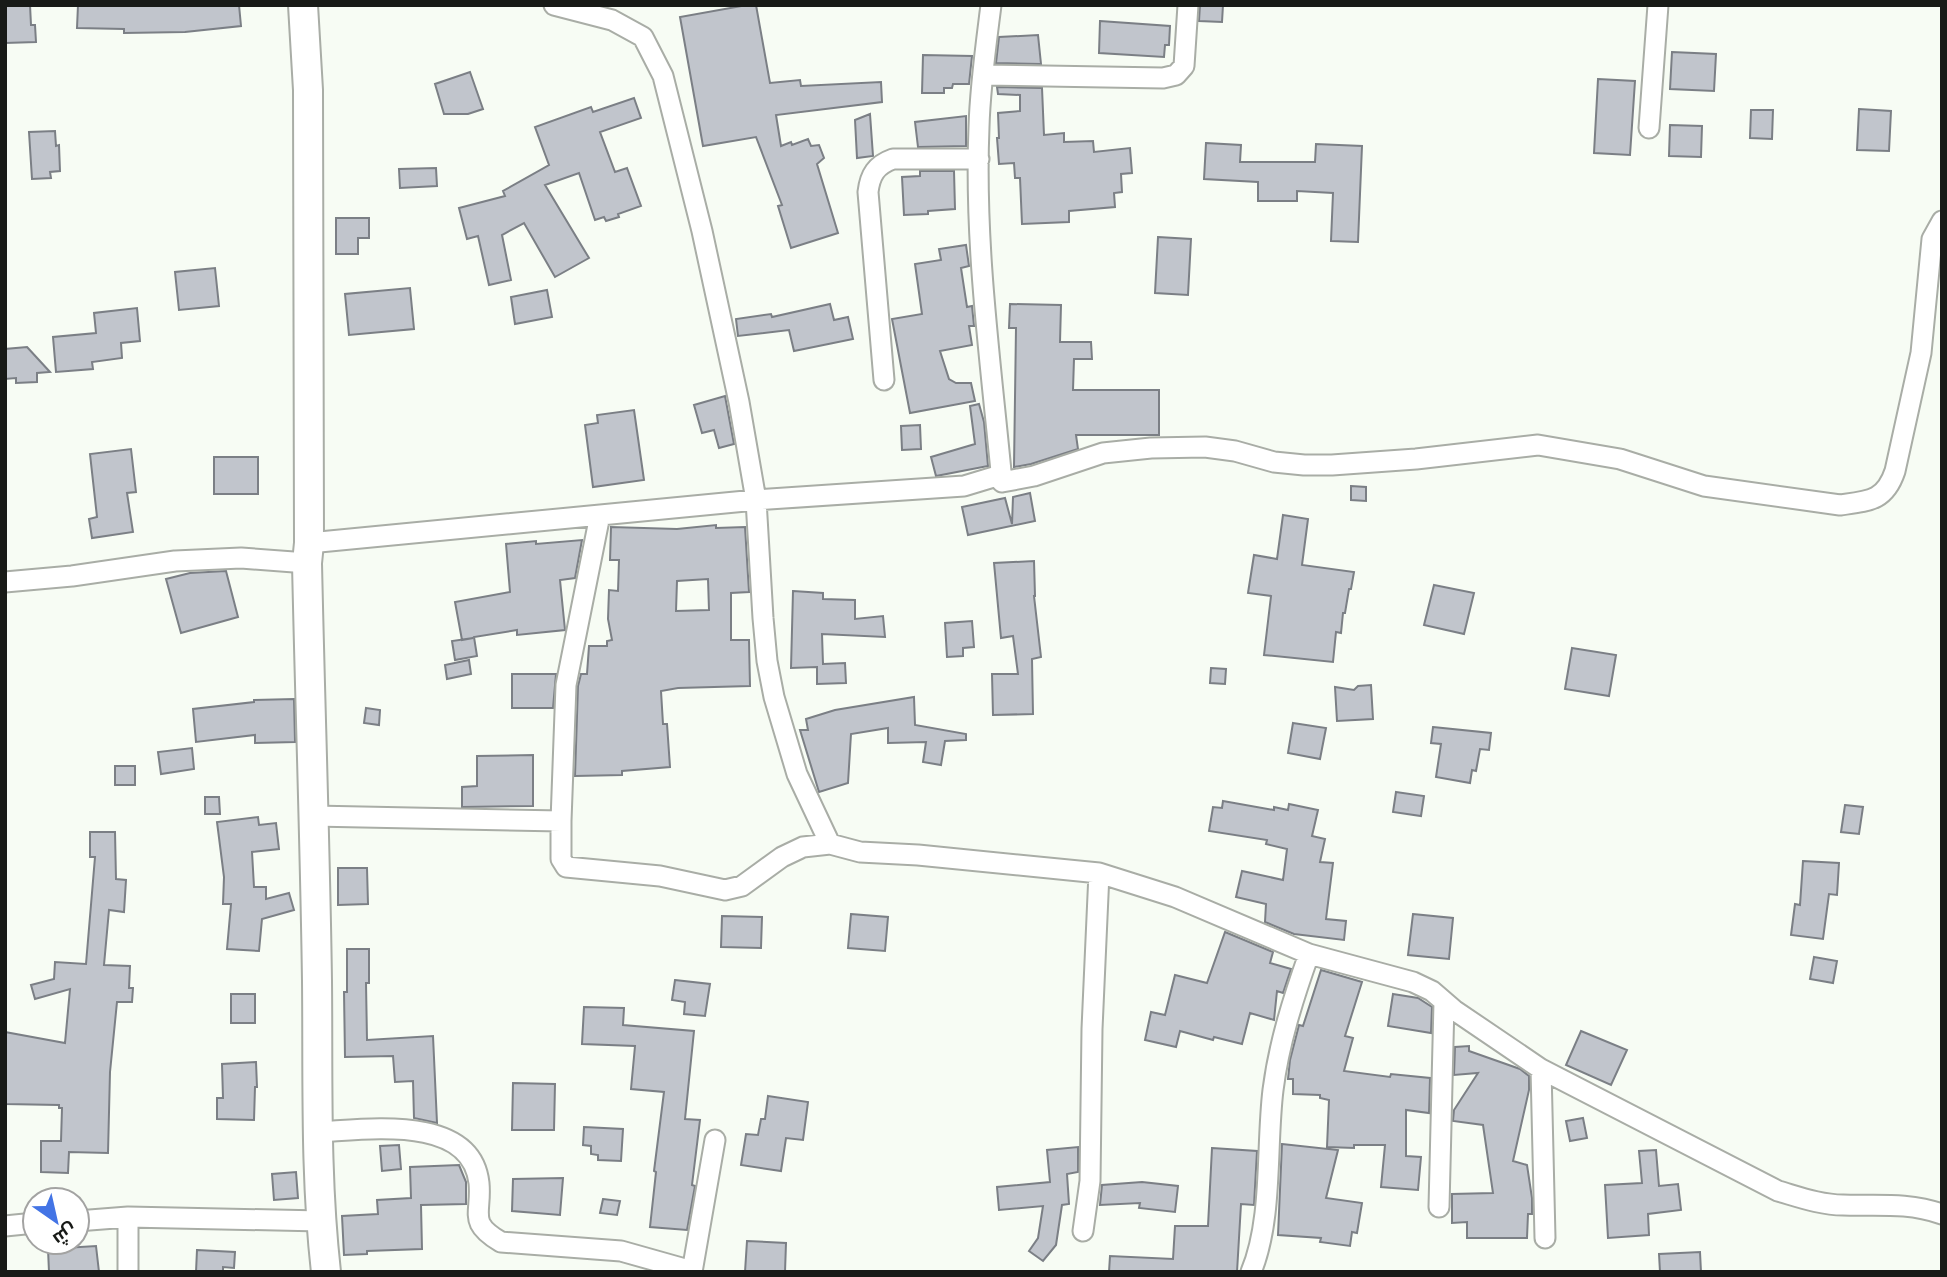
<svg xmlns="http://www.w3.org/2000/svg" width="1947" height="1277" viewBox="0 0 1947 1277" font-family="'DM Sans',Cairo,sans-serif">
  <rect width="100%" height="100%" fill="#f7fcf4"/>
  <path fill="#c1c5cc" stroke="#7b7f85" stroke-width="2" fill-rule="evenodd" d="M5 5H30L31 25H35L36 42 5 43Z
    M78 5H239L241 26 185 32 124 33V29L77 28Z
    M747 5H756L770 83 800 80 801 86 881 82 882 102 776 115 781 146 791 142 792 145 808 139 811 146 819 145 824 158 817 164 838 233 791 248 778 206 782 205 756 137 703 146 680 17Z
    M1200 5H1223L1222 22 1199 21Z
    M1100 21 1170 26 1169 45H1165L1164 57 1099 53Z
    M1038 35 1041 64 996 63 999 37Z
    M1672 52 1716 54 1714 91 1670 89Z
    M923 55 972 56 969 84H953L952 88H944V93H922Z
    M470 72 483 109 468 114H444L435 84Z
    M1598 79 1635 81 1630 155 1594 153Z
    M997 87 1042 88 1044 135 1064 133V142L1093 141 1094 152 1130 148 1132 173 1121 174 1122 192 1114 193 1115 207 1069 211V222L1022 224 1020 178H1015L1014 163 999 164 997 138H999L998 113 1020 111V95L998 94Z
    M634 98 641 118 600 132 615 172 627 168 641 206 618 214 619 217 606 221 604 217 595 220 579 173 545 185 589 258 555 277 524 223 502 235 511 280 489 285 478 236 467 239 459 208 505 196 503 191 549 165 535 127 591 107 593 112Z
    M1859 109 1891 111 1889 151 1857 150Z
    M1751 110H1773L1772 139 1750 138Z
    M870 114 873 156 857 158 855 120Z
    M966 116V146L918 147 915 122Z
    M1670 125 1702 126 1701 157 1669 156Z
    M55 131 56 146 59 145 60 171 50 172 51 178 32 179 29 132Z
    M1206 143 1241 145 1240 162H1315L1316 144 1362 146 1358 242 1331 241 1333 193 1297 191V201H1258V182L1204 179Z
    M436 168 437 186 400 188 399 169Z
    M920 171H954L955 209 928 211V214L904 215 902 177 920 176Z
    M336 218H369V238H358V254H336Z
    M1158 237 1191 239 1188 295 1155 293Z
    M966 245 969 266 961 268 967 307 972 306 974 326H969L972 345 940 351 949 379 956 383H971L975 401 910 413 892 319 922 314 915 264 941 260 939 249Z
    M215 268 219 306 179 310 175 272Z
    M410 288 414 329 349 335 345 294Z
    M547 290 552 317 515 324 511 297Z
    M830 304 834 320 848 317 853 339 794 351 789 330 738 336 736 319 771 314 772 317Z
    M1010 304 1061 305 1060 342H1091L1092 359H1074L1073 390H1159V435H1076L1078 449 1031 464 1014 467 1016 328H1009Z
    M137 308 140 341 121 343 122 358 92 362 93 369 56 372 53 337 96 333 94 313Z
    M27 347 50 372 37 373V382L16 383V378L5 379V349Z
    M725 396 734 444 719 448 714 430 702 433 694 405Z
    M979 404 984 422 988 466 936 476 931 457 975 444 970 406Z
    M634 410 644 480 593 487 585 425 598 423 597 415Z
    M920 425 921 449 902 450 901 426Z
    M131 449 136 492 127 493 133 532 92 538 89 519 97 517 90 454Z
    M214 457H258V494H214Z
    M1351 486 1366 487V501L1351 500Z
    M1030 493 1035 521 968 535 962 507 1005 498 1012 524 1013 497Z
    M1283 515 1308 519 1302 565 1354 572 1351 589H1349L1345 613H1343L1341 633 1336 632 1333 662 1264 655 1271 596 1248 593 1254 555 1277 559Z
    M716 525V528L745 527 749 592 731 593V640H749L750 686 678 688 661 691 663 724H667L670 767 622 771V775L575 776 578 686 581 674H587L589 646H607V641L612 640 608 619 609 590 618 591 619 560H610L611 527 677 529ZM708 579 709 610 676 611 677 581Z
    M582 540 575 578 560 580 565 630 517 635V630L474 637 477 656 455 660 452 641 473 638 462 640 455 602 510 592 506 544 536 541V544Z
    M1034 561 1035 596H1034L1041 657 1032 659 1033 714 993 715 992 674H1018L1013 636 1001 638 994 563Z
    M226 571 238 617 181 633 166 579 190 573Z
    M1434 585 1474 593 1464 634 1424 625Z
    M793 591 823 593V599L855 600V619L883 616 885 637 822 634 823 664 845 663 846 683 817 684V667L791 668Z
    M972 621 974 647 963 648V656L947 657 945 623Z
    M1572 648 1616 655 1609 696 1565 689Z
    M469 660 471 674 447 679 445 665Z
    M1211 668 1226 669 1225 684 1210 683Z
    M512 674H556L553 708H512Z
    M1371 685 1373 719 1337 721 1335 687 1354 690 1358 686Z
    M914 697 915 725 966 734V740L945 741 941 765 923 762 926 742 888 743V728L851 734 848 783 819 792 800 730H808L806 719 835 710Z
    M294 699 295 742 255 743V735L196 742 193 709 254 702V700Z
    M366 708 380 710 379 725 364 723Z
    M1293 723 1326 728 1320 759 1288 753Z
    M1433 727 1491 733 1489 750 1480 749 1476 771 1472 770 1470 783 1436 777 1441 744 1431 743Z
    M192 748 194 769 161 774 158 752Z
    M533 755V806L462 807V787L477 786V756Z
    M115 766H135V785H115Z
    M1396 792 1424 796 1421 816 1393 812Z
    M205 797H219L220 814H205Z
    M1223 801 1274 810V807L1288 810 1289 804 1318 810 1312 836 1325 839 1320 862 1333 863 1326 919 1346 921 1344 940 1294 934 1265 922 1266 904 1236 897 1242 871 1283 880 1287 849 1266 844 1267 840 1209 831 1213 807 1222 808Z
    M1845 805 1863 807 1859 834 1841 832Z
    M258 817 259 825 276 823 279 849 252 852 254 887H266V899L289 893 294 910 262 919 259 951 227 949 231 904H223L224 877 217 822Z
    M90 832H115L116 879 126 880 124 912 109 910 104 965 130 966 129 988H133L132 1002H117L110 1072 108 1153 69 1152 68 1173 41 1172V1141H61L62 1108H59V1105L5 1104V1032L65 1043 70 989 35 999 31 985 54 979 55 962 86 964 95 857H90Z
    M1803 861 1839 863 1837 895 1829 894 1823 939 1791 935 1795 904 1800 905Z
    M338 868H367L368 904 338 905Z
    M851 914 888 917 885 951 848 948Z
    M1413 914 1453 918 1449 959 1408 955Z
    M722 916 762 917 761 948 721 947Z
    M1225 932 1273 952 1270 963 1291 969 1283 993 1277 991 1274 1020 1250 1013 1242 1044 1214 1037 1213 1040 1180 1031 1176 1047 1145 1040 1151 1012 1165 1015 1175 975 1207 983Z
    M347 949H369V983H366L367 1040 433 1036 437 1123 414 1118 413 1081 395 1082 393 1056 345 1057 344 992H347Z
    M1814 957 1837 961 1833 983 1810 979Z
    M1321 970 1362 982 1345 1036 1353 1038 1344 1071 1390 1077 1391 1074 1430 1078 1429 1113 1406 1110V1156L1421 1157 1418 1190 1381 1187 1385 1145H1354V1148L1327 1147 1329 1100 1320 1098V1095L1293 1094V1079H1288L1290 1060 1299 1025 1303 1026Z
    M675 980 710 984 705 1016 684 1014 685 1002 672 1000Z
    M231 994H255V1023H231Z
    M1393 994 1418 998 1432 1007 1431 1033 1388 1026Z
    M584 1007 624 1008 623 1025 694 1031 685 1119 700 1120 692 1185 695 1186 687 1230 650 1227 656 1172 654 1171 664 1092 631 1089 635 1046 582 1044Z
    M1581 1031 1627 1050 1611 1085 1566 1065Z
    M1469 1046V1051L1520 1069 1529 1076V1090L1513 1161 1527 1165 1532 1198V1214H1528L1527 1238H1467V1222L1452 1223V1194L1493 1193 1483 1125 1453 1121 1454 1110 1478 1073 1454 1075 1455 1047Z
    M256 1062 257 1087H255L254 1120 217 1119V1098H223L222 1064Z
    M513 1083 555 1084 554 1130H512Z
    M768 1096 808 1102 803 1140 786 1138 781 1171 741 1165 746 1134 758 1135 761 1119H765Z
    M1583 1118 1587 1138 1570 1141 1566 1121Z
    M584 1127 623 1129 621 1161 598 1160V1155L591 1154V1146L583 1145Z
    M1282 1144 1338 1150 1326 1198 1362 1203 1357 1233 1352 1232 1350 1246 1320 1242 1321 1238 1278 1235Z
    M399 1145 401 1169 382 1171 380 1146Z
    M1078 1147V1172L1067 1174 1069 1204 1062 1205 1056 1245 1043 1261 1029 1251 1038 1238 1043 1206 999 1210 997 1187 1050 1182 1047 1150Z
    M1212 1148 1257 1151 1254 1205 1241 1204 1237 1272H1109L1110 1256 1173 1259 1175 1226H1208Z
    M1656 1150 1659 1186 1678 1184 1681 1210 1648 1214 1649 1235 1608 1238 1605 1185 1642 1183 1639 1151Z
    M459 1165 466 1182V1204L421 1205 422 1249 367 1251V1254L344 1255 342 1216 378 1214 377 1200 411 1198 410 1167Z
    M296 1172 298 1198 274 1200 272 1174Z
    M563 1178 560 1215 512 1211 513 1179Z
    M1142 1182 1178 1186 1175 1212 1139 1208 1140 1203 1100 1205 1102 1185Z
    M603 1199 620 1201 617 1215 600 1213Z
    M747 1241 786 1243 785 1272H745Z
    M96 1246 99 1272H49L48 1249Z
    M197 1250 235 1252 234 1268 223 1267V1272H196Z
    M1700 1252 1701 1272H1660L1659 1254Z"/>
  <g fill="none" stroke-linecap="round" stroke-linejoin="round">
    <defs>
      <path id="street" d="M554 5 612 20 643 37 663 76 702 231 739 402 756 500 763 618 767 661 774 697 797 774 830 844
        M991 5C986 45 980 87 979 127 974 245 991 364 1002 482
        M984 75 1163 78 1176 75 1184 66 1188 5
        M1649 128 1658 5
        M884 380 868 192C870 175 876 165 893 159H979
        M600 515 566 685 561 821V859L566 867 660 876 725 890 742 886 782 857 803 847 830 844 860 852 918 855 1099 873 1175 897 1309 954 1413 982 1432 991 1454 1010 1541 1069 1778 1191C1799 1197 1821 1205 1843 1205 1878 1206 1907 1202 1942 1214
        M309 543 756 500 964 486 997 476 1002 482 1034 476 1103 453 1151 448 1205 447 1235 451 1274 462 1304 465H1332L1416 459 1538 445 1620 459 1704 486 1840 505C1869 501 1885 501 1895 471L1921 353 1932 239 1942 221
        M5 582 72 576 175 561 241 558 307 563
        M313 816 561 821
        M1541 1069 1545 1238
        M317 1132C365 1130 471 1113 479 1183 482 1214 467 1222 501 1242L621 1251 692 1271
        M1439 1207 1444 1002
        M77 1221 128 1217 321 1221
        M5 1226 35 1223
        M1083 1231 1090 1181 1092 1029 1099 873
        M128 1272V1217
        M692 1272 715 1140
        M1251 1272C1273 1219 1266 1147 1273 1090 1279 1043 1293 999 1309 954"/>
      <path id="secondary" d="M303 5 308 90 309 543 307 563C310 702 315 841 317 981 318 1078 315 1175 326 1272"/>
    </defs>
    <use href="#street" stroke="#a9ada6" stroke-width="23"/>
    <use href="#secondary" stroke="#a9ada6" stroke-width="32"/>
    <use href="#street" stroke="#fff" stroke-width="19"/>
    <use href="#secondary" stroke="#fff" stroke-width="28"/>
  </g>
  <rect width="1947" height="1277" fill="none" stroke="#181a17" stroke-width="14"/>
  <g transform="translate(56 1221) rotate(146)"><circle r="33" fill="#ffffff" stroke="#a3a3a2" stroke-width="2"/>
  <path d="M0-5L12 26L0 18L-12 26Z" fill="#4374e5"/>
  <text y="-10" font-size="19" font-weight="bold" text-anchor="middle" fill="#181a17">ش</text>
  </g>
</svg>
